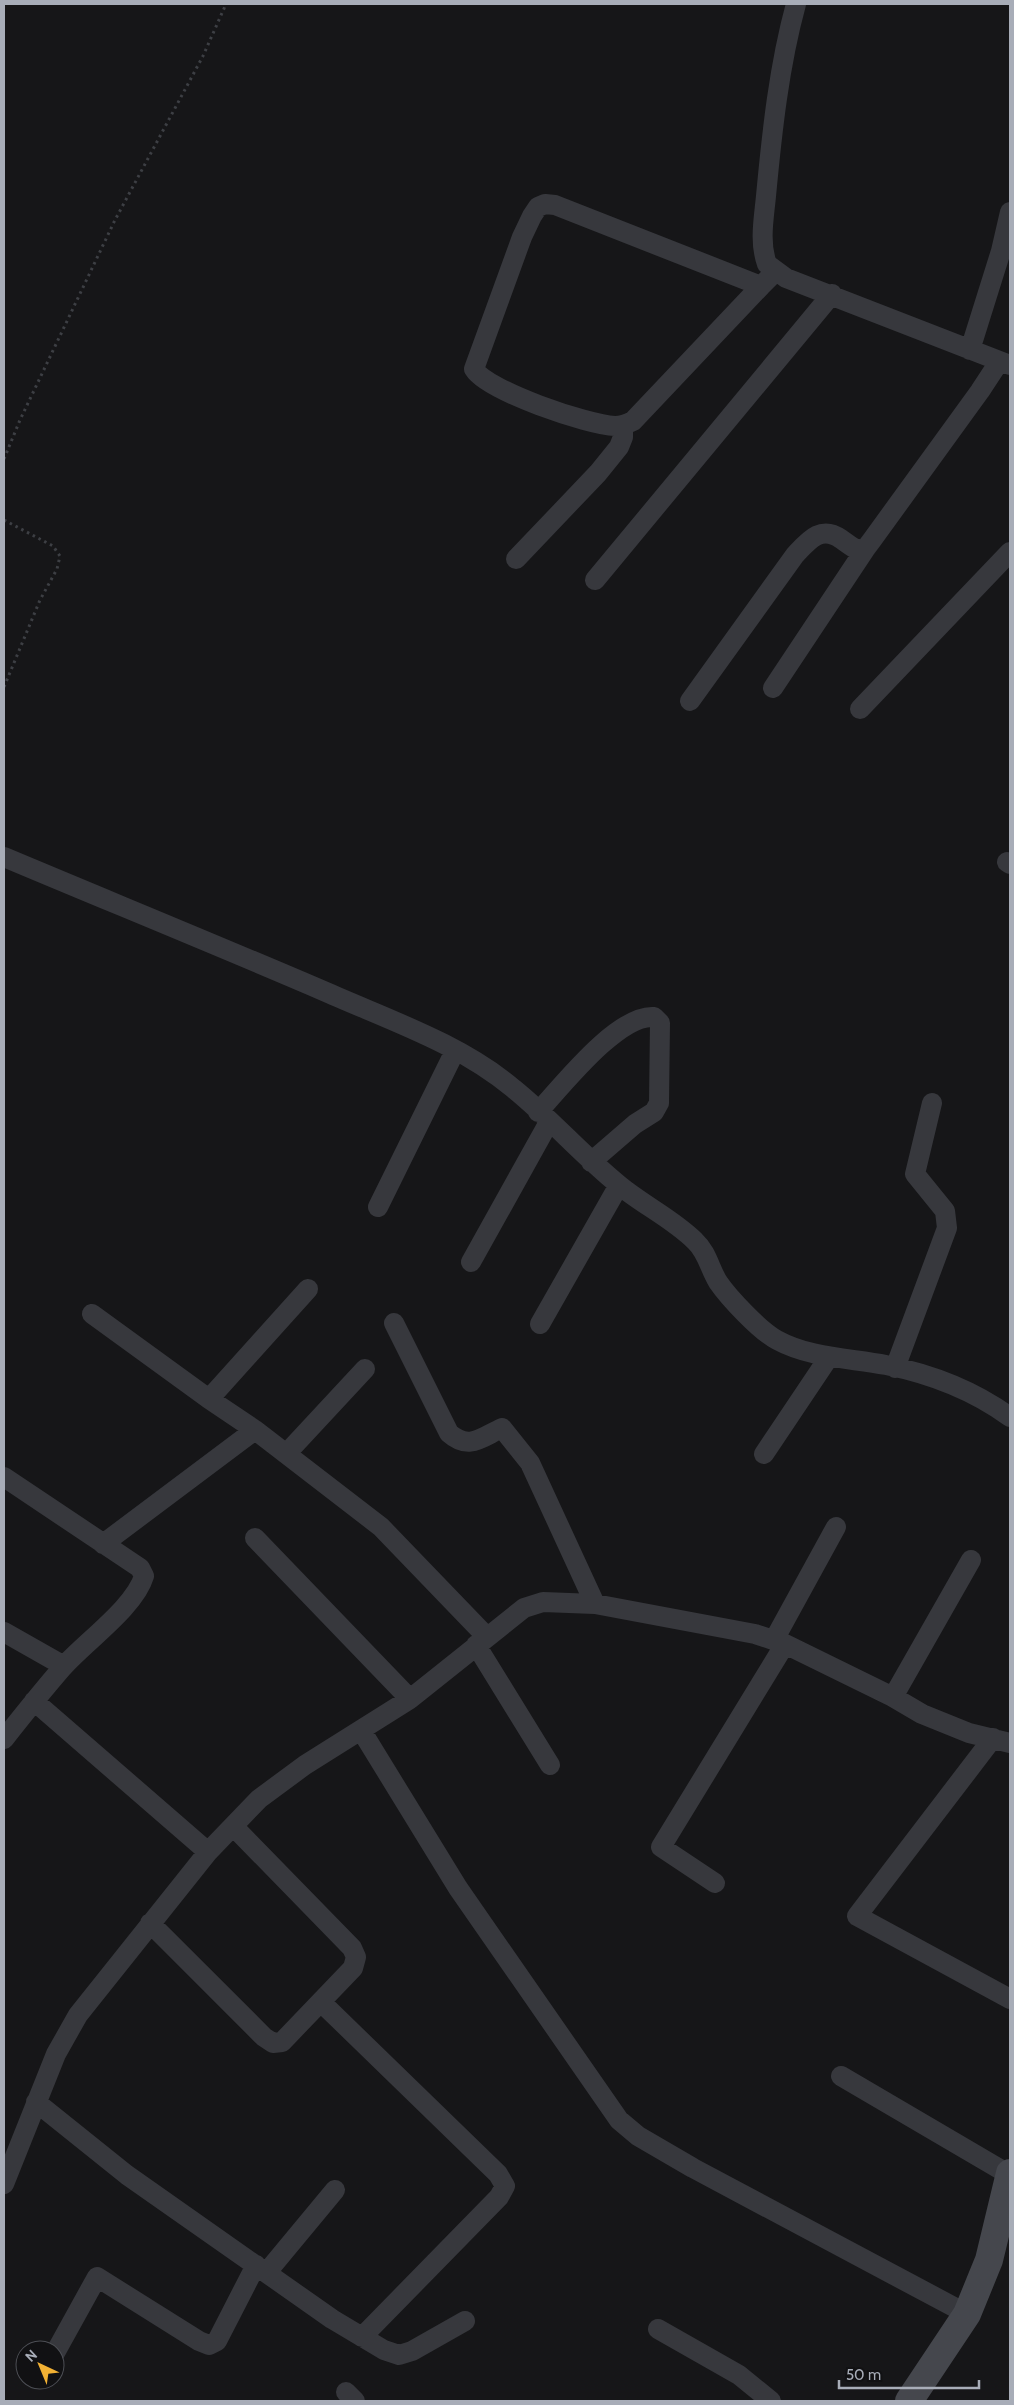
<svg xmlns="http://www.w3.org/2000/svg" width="1014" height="2405" viewBox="0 0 1014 2405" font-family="Cabin,sans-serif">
  <rect width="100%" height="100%" fill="#161618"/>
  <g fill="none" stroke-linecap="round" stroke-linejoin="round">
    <path stroke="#3d3f44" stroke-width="3" stroke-dasharray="2.5 4" stroke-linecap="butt" d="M4 459 20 420 115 220 203 56 226 4
      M4 520 53 546 60 556 57 569 40 600 4 687"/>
    <path stroke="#37383d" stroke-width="20" d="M796 4C779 66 772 132 766 196 764 218 759 242 767 264L786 278 1010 365
      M761 286 555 205 545 204 538 207 532 216 522 237 474 369C487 391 588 425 615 426 622 426 627 424 633 421L761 286 775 272
      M970 350 1001 251 1010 212
      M516 559 598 473 619 447 623 437V426
      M595 580 832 294
      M773 688 866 548
      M690 701 795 555C809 540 821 525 841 539 847 543 851 547 858 550L866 548 872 540 980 391 999 362
      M860 709 1010 552
      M4 857C111 902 219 946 326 992 389 1020 461 1044 514 1089 551 1119 582 1155 619 1185 643 1205 673 1219 695 1241 707 1252 710 1269 718 1282 729 1298 760 1331 777 1340 810 1358 849 1358 886 1365 931 1374 973 1390 1010 1417
      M1007 862 1010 864
      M538 1112C562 1086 618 1014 654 1017L660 1023 659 1103 654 1112 635 1124 591 1162
      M378 1207 455 1051
      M471 1262 549 1122
      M92 1314 209 1399 255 1430 381 1527 486 1636
      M394 1323 449 1433C469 1451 482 1437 502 1428L530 1463 595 1604
      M540 1324 619 1185
      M895 1368 947 1228 945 1211 915 1174 932 1103
      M209 1399 308 1289
      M286 1454 365 1369
      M764 1454 829 1357
      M4 1477 140 1568 144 1576C135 1607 85 1642 63 1667 42 1691 23 1715 4 1739
      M255 1538 410 1699
      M103 1544 255 1430
      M4 1632 64 1666
      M774 1640 836 1527
      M476 1645 550 1765
      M893 1697 971 1560
      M34 1701 208 1852
      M361 1730 458 1888 619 2120 638 2136 693 2168 967 2314
      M993 1738 857 1916 1010 1999
      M715 1883 661 1847 785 1644
      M150 1923 264 2037 273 2043 282 2042 353 1968 356 1957 352 1948 233 1826
      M321 2002 498 2174 505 2186 499 2197 362 2337
      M841 2076 1010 2175
      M36 2102 127 2175 332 2319 384 2350 399 2355 412 2351 465 2321
      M4 2184 56 2054 78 2015 208 1852 259 1799 305 1765 410 1699 524 1608 543 1602 595 1604 755 1634 785 1644 893 1697 922 1714 969 1733 1010 1743
      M267 2272 335 2190
      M658 2329 739 2375 771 2401
      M55 2353 97 2277 199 2341 209 2345 217 2341 256 2265
      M346 2392 355 2401"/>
    <path stroke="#45474d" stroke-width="28" d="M909 2401 967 2314 989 2260 1010 2173"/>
  </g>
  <rect width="1014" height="2405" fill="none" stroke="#a8adb8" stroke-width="10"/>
  <g transform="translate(40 2365) rotate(316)"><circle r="24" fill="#111113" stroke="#4d4f55"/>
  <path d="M0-4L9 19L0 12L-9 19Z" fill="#f2b134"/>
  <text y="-8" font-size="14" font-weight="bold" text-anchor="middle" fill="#a8adb8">N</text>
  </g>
  <path d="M839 2380v8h140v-8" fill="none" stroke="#a8adb8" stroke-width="2.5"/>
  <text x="846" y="2380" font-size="15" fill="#a8adb8" stroke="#111113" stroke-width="4" paint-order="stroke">50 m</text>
</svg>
